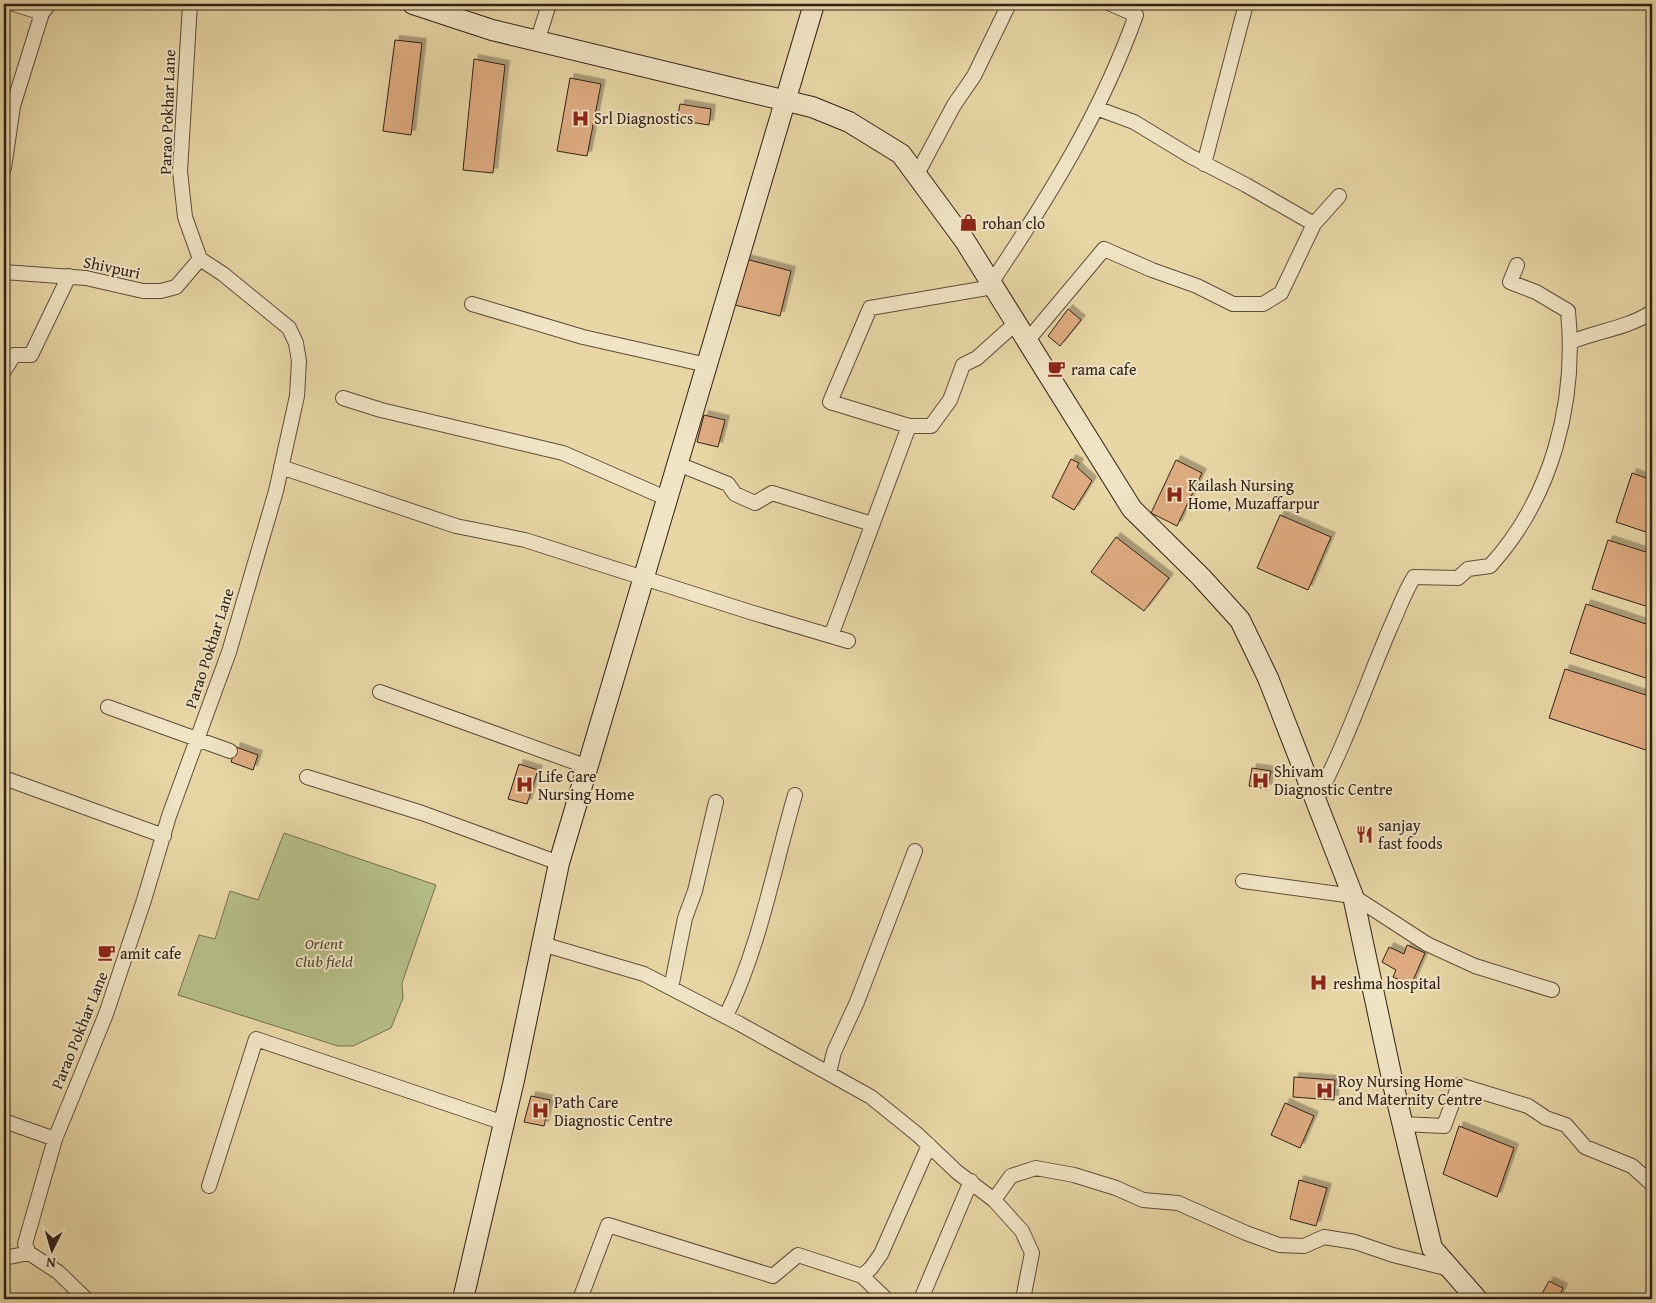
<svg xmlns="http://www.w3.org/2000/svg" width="1656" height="1303" viewBox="0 0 1656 1303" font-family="'Gentium Book Plus',serif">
  <defs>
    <filter id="shadow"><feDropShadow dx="4.5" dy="-4.5" stdDeviation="0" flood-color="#0004"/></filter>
  </defs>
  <rect width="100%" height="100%" fill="#e8d6a5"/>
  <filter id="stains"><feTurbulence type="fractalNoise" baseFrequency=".004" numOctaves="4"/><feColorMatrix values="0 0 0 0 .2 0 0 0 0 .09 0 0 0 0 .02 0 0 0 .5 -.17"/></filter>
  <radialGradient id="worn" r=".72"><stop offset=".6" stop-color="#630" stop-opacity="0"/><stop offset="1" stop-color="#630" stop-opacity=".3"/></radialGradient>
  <path fill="#b5be87" stroke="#727050" d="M284 833 436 885 402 983 403 998 391 1028 353 1046H338L178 995 199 935 215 939 230 891 258 900Z"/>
  <path fill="#deac80" stroke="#302118" filter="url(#shadow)" d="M395 40 422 43 411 135 383 131Z
    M474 59 505 65 493 173 463 170Z
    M570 78 601 84 587 156 557 151Z
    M680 104 711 109 709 125 677 120Z
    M746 259 791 271 780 316 735 305Z
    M1068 309 1081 320 1060 346 1048 336Z
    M704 415 725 420 718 447 697 442Z
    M1071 459 1079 463 1077 467 1092 481 1074 510 1052 497Z
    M1176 460 1202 473 1177 526 1151 513Z
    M1632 473 1652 480V534L1616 522Z
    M1280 515 1331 537 1308 590 1257 568Z
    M1116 537 1169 578 1144 611 1091 572Z
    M1608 540 1652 554V608L1592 589Z
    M1586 604 1652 626V680L1570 653Z
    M1565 669 1652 697V752L1549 718Z
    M236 747 258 755 253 770 231 762Z
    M519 764 538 770 527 804 508 799Z
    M1252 768 1271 771 1267 789 1249 786Z
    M1407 945 1425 953 1411 985 1393 977 1396 970 1382 962 1389 947 1404 954Z
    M1294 1077 1335 1080 1334 1100 1293 1097Z
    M531 1096 550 1100 544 1126 524 1122Z
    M1285 1103 1314 1116 1300 1148 1271 1135Z
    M1459 1126 1514 1148 1497 1197 1443 1174Z
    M1299 1180 1327 1188 1316 1226 1290 1219Z
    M1549 1281 1563 1288 1558 1299H1539Z"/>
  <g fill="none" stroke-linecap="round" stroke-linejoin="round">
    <defs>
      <path id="minor" d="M14 4 42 13
        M537 42 549 4
        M1096 108 1134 122 1190 156 1246 185 1314 224
        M1204 164 1246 4
        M4 168 13 106 42 13 49 4
        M916 176 954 105 974 76 1009 4
        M4 272 86 278 143 291H161L176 287 200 259
        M991 283C1049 197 1101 113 1136 15L1111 4
        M472 304 583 337 707 365
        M1027 341 1104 249 1152 270 1197 286 1233 304H1263L1281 293 1314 224 1339 196
        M1571 342C1597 331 1628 328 1652 312
        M4 371 14 355H31L69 276
        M343 398 381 410 563 453 668 499
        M909 426 830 402 870 308 993 287
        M678 464 728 484 735 494 755 503 772 493 872 524
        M281 467 456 526 525 540 750 612 848 641
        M831 636 909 426H931L950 400 963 365 977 358 1016 323
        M380 692 588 767
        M108 707 230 751
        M307 777 422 813 559 863
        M4 778 164 836
        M1316 800C1346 744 1366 684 1391 626 1399 609 1404 593 1414 577L1458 578 1468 569 1490 566C1552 498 1577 402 1568 311L1536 292 1510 282 1517 265
        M1243 881 1353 896 1427 944 1475 966 1552 990
        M542 944 644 974 740 1024 871 1097 918 1135 957 1172 994 1200 1022 1231 1032 1253 1023 1299
        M671 988 685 918 695 891 716 802
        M726 1016C760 946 773 871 795 795
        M829 1073 834 1052 857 1002 915 851
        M4 1121 55 1139
        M1402 1124 1444 1126 1459 1085 1528 1106 1546 1118 1566 1125 1585 1147 1632 1166 1652 1184
        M209 1186 256 1039 504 1123
        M994 1200 1011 1176 1036 1168 1074 1175 1116 1188 1143 1200 1178 1203 1246 1233 1279 1245 1304 1246 1324 1237 1355 1242 1393 1255 1450 1269
        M4 1258 29 1253
        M862 1276 886 1299
        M86 1299 58 1272 29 1253 25 1244 55 1139 106 1014 144 900 169 816 229 652 276 491 297 396 299 361 296 343 289 328 223 274 200 259 185 217 180 171 190 4
        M580 1299 608 1225 773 1276 798 1255 862 1276 871 1268 881 1254 929 1145
        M921 1299 971 1181"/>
      <path id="secondary" d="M413 4 492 30 812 107 849 122 901 154 965 241 1132 509 1201 577 1240 620 1268 678 1353 896 1394 1088 1432 1248 1477 1299
        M463 1299 514 1080 559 863 814 4"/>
    </defs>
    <use href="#minor" stroke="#5e4e3b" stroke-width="16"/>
    <use href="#secondary" stroke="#302118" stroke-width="22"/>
    <use href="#minor" stroke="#f0e4c4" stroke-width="14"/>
    <use href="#secondary" stroke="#f0e4c4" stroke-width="20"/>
  </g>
  <defs>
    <symbol id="hospital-bare" viewBox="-9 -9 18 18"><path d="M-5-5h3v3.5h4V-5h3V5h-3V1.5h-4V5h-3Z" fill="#8f2418" stroke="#f0e4c4" stroke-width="2.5" paint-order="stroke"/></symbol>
    <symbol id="shop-bare" viewBox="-9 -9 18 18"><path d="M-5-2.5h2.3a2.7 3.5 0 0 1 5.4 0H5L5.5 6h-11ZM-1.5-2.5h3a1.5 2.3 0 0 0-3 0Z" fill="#8f2418" stroke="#f0e4c4" stroke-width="2.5" paint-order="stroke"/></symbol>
    <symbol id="cafe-bare" viewBox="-9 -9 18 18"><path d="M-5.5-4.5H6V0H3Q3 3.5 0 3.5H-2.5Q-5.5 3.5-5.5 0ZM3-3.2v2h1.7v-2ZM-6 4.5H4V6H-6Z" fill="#8f2418" stroke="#f0e4c4" stroke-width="2.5" paint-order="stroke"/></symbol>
    <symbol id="restaurant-bare" viewBox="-9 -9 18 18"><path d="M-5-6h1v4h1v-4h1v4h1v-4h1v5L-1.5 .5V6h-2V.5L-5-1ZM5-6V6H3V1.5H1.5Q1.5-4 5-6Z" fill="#8f2418" stroke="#f0e4c4" stroke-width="2.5" paint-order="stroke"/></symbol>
  </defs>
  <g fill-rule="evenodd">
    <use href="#hospital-bare" x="568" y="106" width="25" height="25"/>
    <use href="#shop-bare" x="956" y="210" width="25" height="25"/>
    <use href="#cafe-bare" x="1044" y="356" width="25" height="25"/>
    <use href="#hospital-bare" x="1162" y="482" width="25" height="25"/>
    <use href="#hospital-bare" x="1248" y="768" width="25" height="25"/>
    <use href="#hospital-bare" x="512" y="772" width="25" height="25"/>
    <use href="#restaurant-bare" x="1352" y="822" width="25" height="25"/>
    <use href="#cafe-bare" x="94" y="940" width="25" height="25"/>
    <use href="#hospital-bare" x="1306" y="970" width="25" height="25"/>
    <use href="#hospital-bare" x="1312" y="1078" width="25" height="25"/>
    <use href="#hospital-bare" x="528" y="1098" width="25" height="25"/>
  </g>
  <g text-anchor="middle" stroke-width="4" stroke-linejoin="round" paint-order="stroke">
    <g font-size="16" fill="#302118" stroke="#f0e4c4">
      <text transform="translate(167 112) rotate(-88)" y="6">Parao Pokhar Lane</text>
      <text transform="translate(112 267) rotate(12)" y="6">Shivpuri</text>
      <text transform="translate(209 648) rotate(-72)" y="6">Parao Pokhar Lane</text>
      <text transform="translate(79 1030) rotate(-68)" y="6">Parao Pokhar Lane</text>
    </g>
    <g font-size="16" fill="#302118" stroke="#f0e4c4" text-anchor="start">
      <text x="594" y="124">Srl Diagnostics</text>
      <text x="982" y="229">rohan clo</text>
      <text x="1071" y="375">rama cafe</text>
      <text x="1188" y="491">Kailash Nursing<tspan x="1188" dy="18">Home, Muzaffarpur</tspan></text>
      <text x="1274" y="777">Shivam<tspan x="1274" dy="18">Diagnostic Centre</tspan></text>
      <text x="538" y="782">Life Care<tspan x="538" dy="18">Nursing Home</tspan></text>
      <text x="1378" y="831">sanjay<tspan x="1378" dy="18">fast foods</tspan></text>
      <text x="120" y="959">amit cafe</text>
      <text x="1333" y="989">reshma hospital</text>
      <text x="1338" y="1087">Roy Nursing Home<tspan x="1338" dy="18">and Maternity Centre</tspan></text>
      <text x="554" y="1108">Path Care<tspan x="554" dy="18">Diagnostic Centre</tspan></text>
    </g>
    <g font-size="16" font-style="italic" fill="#514834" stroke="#f0e4c4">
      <text x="324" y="949">Orient<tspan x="324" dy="18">Club field</tspan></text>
    </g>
  </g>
  <rect width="1656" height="1303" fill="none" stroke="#e8d6a5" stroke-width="20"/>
  <rect x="5" y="5" width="1646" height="1293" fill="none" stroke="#302118" stroke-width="2.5"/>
  <rect x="10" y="10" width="1636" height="1283" fill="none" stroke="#302118"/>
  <g transform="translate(52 1250) rotate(185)" stroke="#f0e4c4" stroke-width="4" paint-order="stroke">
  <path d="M0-4L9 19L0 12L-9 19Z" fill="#302118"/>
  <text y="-8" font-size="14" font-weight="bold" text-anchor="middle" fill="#302118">N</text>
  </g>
  <rect width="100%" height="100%" filter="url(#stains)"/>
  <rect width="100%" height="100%" fill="url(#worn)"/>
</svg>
